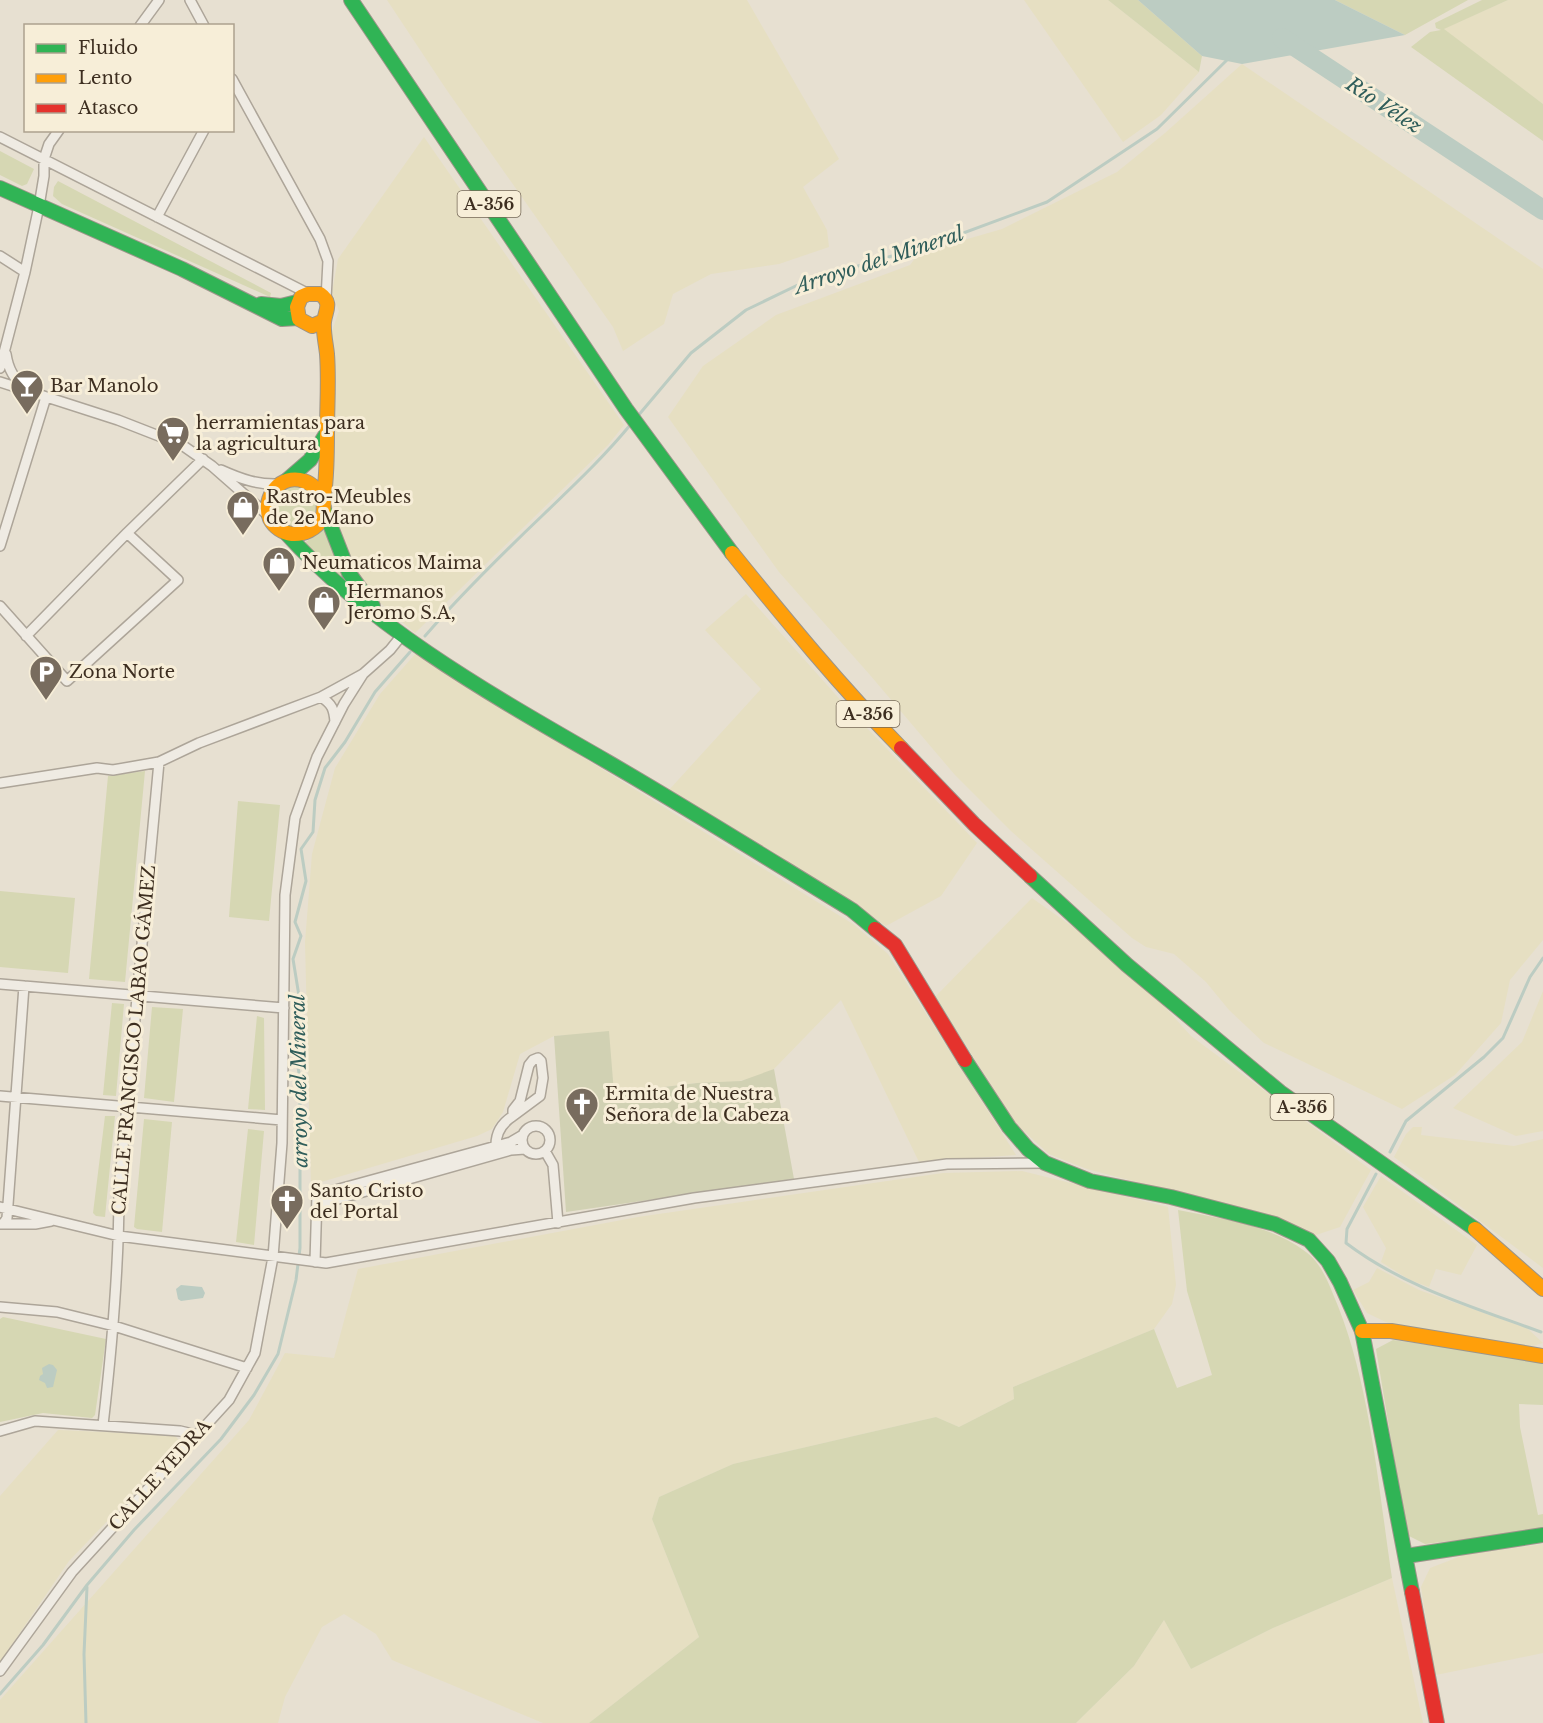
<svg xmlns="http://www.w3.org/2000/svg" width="1543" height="1723" viewBox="0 0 1543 1723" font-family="'Libre Baskerville',serif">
  <rect width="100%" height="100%" fill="#e7e0d1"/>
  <path fill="#e6dfc2" d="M387 0H747L839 159 803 187 827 230 829 247 779 264 711 274 673 294 664 324 623 351 613 327 446 89Z
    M1024 0H1108L1199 72 1161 115 1123 142Z
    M1508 0H1543V104L1443 29Z
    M1242 64 1543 269V940L1510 980 1501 1023 1455 1075 1402 1109 1264 1043 1229 1010 1206 982 1174 954 1146 947 1132 938 1011 831 955 775 870 675 779 572 668 417 703 366 776 315 910 265 919 253 1002 229 1117 172 1165 133Z
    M424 137 624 425 608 445 415 633 370 594 348 557 333 503 332 331 339 311 332 292 338 259Z
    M746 594 843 703 977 843 941 896 886 926 785 860 668 791 761 689 705 630Z
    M417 652 529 724 853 924 888 954 1016 1155 919 1162 841 1000 774 1069 753 1078 734 1082 697 1083 614 1093 565 1035 554 1036 520 1054 503 1112 492 1129 477 1136 311 1185 305 942 312 854 335 768 380 694Z
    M1032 898 1127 965 1191 1036 1371 1170 1340 1227 1313 1236 1284 1221 1087 1169 1049 1154 1016 1124 935 997Z
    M1543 991V1131L1516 1136 1453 1108 1522 1042Z
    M1413 1127H1422L1421 1135 1514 1146 1543 1139V1268L1394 1157 1406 1134Z
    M1022 1171 1168 1207 1176 1285 1172 1304 1154 1329 1013 1387 1014 1399 959 1427 936 1417 733 1464 659 1497 652 1519 699 1637 589 1723H543L392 1660 376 1634 344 1614 322 1627 285 1697 278 1723H0V1700L249 1420 285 1353 334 1358 358 1269 638 1217 943 1173Z
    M1381 1176 1477 1245 1461 1275 1436 1269 1429 1287 1410 1280 1381 1262 1386 1248 1363 1207Z
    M1377 1268 1419 1290 1527 1328 1543 1343 1529 1347 1390 1324 1367 1313 1353 1290 1369 1282Z
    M58 1430 174 1435 182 1443 69 1561 0 1662V1496Z
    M1543 1544V1653L1431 1676 1434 1669 1421 1587 1430 1568 1464 1555Z
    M1392 1578 1423 1723H1076L1134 1666 1164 1620 1191 1669 1273 1628Z"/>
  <path fill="#d6d7b3" d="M1108 0H1138L1202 56 1199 72Z
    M1335 0H1468L1405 35Z
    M1482 0H1508L1444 29 1543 104V141L1411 47 1430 32 1441 30 1436 28 1435 23Z
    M0 151 34 169 27 184 22 186 0 175Z
    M58 181 271 293 270 297 62 204 53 196 54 187Z
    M276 506a20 20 0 1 1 40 0a20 20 0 1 1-40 0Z
    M324 530 345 580 344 582 304 545V543Z
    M145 771 125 982 89 979 108 776Z
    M238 801 280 805 269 921 229 917Z
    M0 891 75 898 68 973 0 967Z
    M112 1003 124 1004 116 1096 103 1095Z
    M152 1007 183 1009 174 1102 144 1098Z
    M257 1016 264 1018 265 1110 248 1109Z
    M105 1116H115L105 1217 96 1216 93 1213Z
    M144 1119 172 1122 162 1232 137 1229 134 1227Z
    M248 1129 264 1131 254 1245 236 1242Z
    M1178 1210C1221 1219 1269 1224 1306 1252 1319 1261 1327 1279 1333 1294 1370 1379 1378 1486 1392 1578L1273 1628 1191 1669 1164 1620 1134 1666 1076 1723H589L699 1637 652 1519 659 1497 733 1464 936 1417 959 1427 1014 1399 1013 1387 1154 1329 1177 1388 1212 1375 1187 1291Z
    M3 1317 106 1339 95 1415 92 1418 43 1413 0 1422V1319Z
    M1393 1340 1543 1361V1405L1519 1404 1520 1427 1538 1515 1543 1514V1530L1425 1544 1407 1535 1376 1349Z"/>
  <path fill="#d1d1b3" d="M609 1031 614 1093 697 1083 741 1081 774 1069 794 1179 566 1212 554 1036Z"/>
  <path fill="#bcccc2" d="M1138 0H1335L1405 35 1242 64 1202 56Z
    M181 1285 202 1287 205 1293 203 1298 181 1301 178 1299 176 1289Z
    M49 1364 53 1365 57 1370 53 1387 47 1388 45 1383 39 1380 40 1376 43 1374 42 1368Z"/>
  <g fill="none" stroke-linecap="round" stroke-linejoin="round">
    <path stroke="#bcccc2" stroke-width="3" d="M637 417 691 353 746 310 804 282 939 242 1047 202 1157 129 1229 58
      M425 636C462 593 503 553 544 514 574 485 604 457 631 424
      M1390 1152 1406 1121 1484 1057 1503 1038 1530 977 1543 958
      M1376 1174 1347 1229 1346 1243C1404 1287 1473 1307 1541 1332
      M0 1694 43 1645 87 1585 134 1530 221 1439 254 1395 278 1354 296 1280 300 1248V1078L294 1047 300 1033 299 996 293 959 301 936 295 922 306 881 301 849 313 832 315 800 325 768 345 742 375 692 410 652
      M86 1723 84 1654 87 1587"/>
    <path stroke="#bcccc2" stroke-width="20" d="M1282 38 1543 210"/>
    <defs>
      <path id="street" d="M190 0 204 26
        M140 26 159 0
        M232 79 320 239 328 261 326 299
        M0 137 307 293
        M157 217 204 130
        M0 256 25 272
        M6 354C8 368 13 379 25 387
        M0 368 25 272 39 206 44 176V159L49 144 59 130
        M0 382 118 420 182 445 212 466 270 517
        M221 470C241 479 258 485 279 484
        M0 546 46 397
        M0 606 67 681 178 580 127 533
        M26 636 127 533 203 459
        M321 697C332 704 334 709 335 722
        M0 783 97 768 113 770 159 762 199 743 321 697 363 674 390 650 402 635
        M0 984 284 1008
        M0 1096 282 1120
        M522 1140a14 14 0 1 1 28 0a14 14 0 1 1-28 0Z
        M496 1145C496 1133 502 1123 513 1116V1110L520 1101 529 1065 533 1060 538 1058 541 1061 543 1078 540 1096 513 1116
        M545 1151 553 1165 558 1223
        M317 1205 511 1150 525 1149
        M0 1207 119 1236 326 1263 694 1198 947 1164 1045 1163
        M0 1224H35L51 1221
        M3 1224 7 1218 24 986
        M315 1262 317 1195 511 1142 523 1135
        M0 1307 57 1312 114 1326 247 1368
        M103 1425C112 1347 119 1269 119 1191L159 762
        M0 1431 35 1421 180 1431 197 1435
        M0 1671 72 1572 229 1400 255 1353 273 1257 282 1143 285 895 295 818 317 757 344 704 363 674"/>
      <path id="fast" d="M351 0 626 409 732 553
        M0 188 182 269 282 319 298 318
        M261 304 281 306 297 302
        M287 480 310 460 326 434
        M324 509 349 573 373 606
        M285 532C371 628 495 697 606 761 689 809 770 860 852 910L875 929
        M1030 876 1127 965 1280 1092 1475 1229
        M965 1060 1009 1127 1028 1149 1045 1163 1090 1181 1171 1197 1275 1224 1309 1240 1328 1261 1340 1282 1362 1331 1412 1592
        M1406 1556 1543 1535"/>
      <path id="slow" d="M323 499C318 491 313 484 304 481 281 473 261 497 270 519 274 527 283 533 292 534 303 535 317 529 322 518 325 511 323 503 324 495 327 474 327 453 327 432 327 406 329 380 327 354 326 344 323 332 324 322 325 311 333 303 320 294H308L301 297 297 307 299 319 312 326 324 321
        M732 553C786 620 841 687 901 748
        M1475 1229 1543 1289
        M1362 1331H1391L1543 1356"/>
      <path id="jam" d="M901 748 974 824 1030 876
        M875 929 895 945 965 1060
        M1412 1592 1437 1723"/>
    </defs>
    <use href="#street" stroke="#ada599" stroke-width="12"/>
    <use href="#fast" stroke="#9c958a" stroke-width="16"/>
    <use href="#slow" stroke="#9c958a" stroke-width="16"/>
    <use href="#jam" stroke="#9c958a" stroke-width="16"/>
    <use href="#street" stroke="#efebe3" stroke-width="9"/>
    <use href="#fast" stroke="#30b455" stroke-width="14"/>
    <use href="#slow" stroke="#ff9f0a" stroke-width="14"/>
    <use href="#jam" stroke="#e5322d" stroke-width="14"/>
  </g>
  <defs>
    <symbol id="bar-pin" viewBox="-11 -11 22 30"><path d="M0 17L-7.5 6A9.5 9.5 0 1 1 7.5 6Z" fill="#786c5e" stroke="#f7eed8"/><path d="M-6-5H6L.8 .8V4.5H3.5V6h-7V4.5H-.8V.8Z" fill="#fff"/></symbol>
    <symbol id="supermarket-pin" viewBox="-11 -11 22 30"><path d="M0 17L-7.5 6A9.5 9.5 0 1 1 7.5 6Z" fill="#786c5e" stroke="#f7eed8"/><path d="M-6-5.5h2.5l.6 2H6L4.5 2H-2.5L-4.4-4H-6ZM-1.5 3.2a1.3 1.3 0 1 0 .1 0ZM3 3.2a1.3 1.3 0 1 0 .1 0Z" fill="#fff"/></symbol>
    <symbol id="shop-pin" viewBox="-11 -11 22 30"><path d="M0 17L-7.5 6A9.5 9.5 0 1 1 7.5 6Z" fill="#786c5e" stroke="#f7eed8"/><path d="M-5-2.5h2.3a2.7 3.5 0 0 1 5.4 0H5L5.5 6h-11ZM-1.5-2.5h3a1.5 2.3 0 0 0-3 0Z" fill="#fff"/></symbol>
    <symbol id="parking-pin" viewBox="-11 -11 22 30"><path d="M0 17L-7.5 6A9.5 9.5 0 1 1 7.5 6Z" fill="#786c5e" stroke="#f7eed8"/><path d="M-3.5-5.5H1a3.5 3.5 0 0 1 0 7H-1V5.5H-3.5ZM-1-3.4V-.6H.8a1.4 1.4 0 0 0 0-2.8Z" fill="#fff"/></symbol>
    <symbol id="church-pin" viewBox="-11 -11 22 30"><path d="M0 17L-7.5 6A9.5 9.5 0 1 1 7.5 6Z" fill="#786c5e" stroke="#f7eed8"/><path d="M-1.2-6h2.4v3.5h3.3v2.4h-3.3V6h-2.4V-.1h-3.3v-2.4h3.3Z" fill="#fff"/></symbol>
  </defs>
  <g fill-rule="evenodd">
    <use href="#bar-pin" x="8" y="367" width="38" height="52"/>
    <use href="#supermarket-pin" x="154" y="414" width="38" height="52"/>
    <use href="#shop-pin" x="224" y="488" width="38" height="52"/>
    <use href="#shop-pin" x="260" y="544" width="38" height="52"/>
    <use href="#shop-pin" x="305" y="583" width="38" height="52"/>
    <use href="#parking-pin" x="27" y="653" width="38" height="52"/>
    <use href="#church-pin" x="563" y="1085" width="38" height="52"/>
    <use href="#church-pin" x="268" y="1182" width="38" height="52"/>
  </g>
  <g text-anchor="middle" stroke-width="6" stroke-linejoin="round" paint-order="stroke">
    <g fill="#f7eed8" stroke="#756857" stroke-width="1.5">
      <rect x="457.5" y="191" width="63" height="26" rx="4.5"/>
      <rect x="836.5" y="701" width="63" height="26" rx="4.5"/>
      <rect x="1270.5" y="1094" width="63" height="26" rx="4.5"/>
    </g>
    <g font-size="16" font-weight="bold" fill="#3d2e20">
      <text x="489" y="210">A-356</text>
      <text x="868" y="720">A-356</text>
      <text x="1302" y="1113">A-356</text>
    </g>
    <g font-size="18" fill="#3d2e20" stroke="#f7eed8" text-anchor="start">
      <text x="50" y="392">Bar Manolo</text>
      <text x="196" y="429">herramientas para<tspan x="196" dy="21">la agricultura</tspan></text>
      <text x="266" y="503">Rastro-Meubles<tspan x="266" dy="21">de 2e Mano</tspan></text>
      <text x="302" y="569">Neumaticos Maima</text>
      <text x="347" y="598">Hermanos<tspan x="347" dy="21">Jeromo S.A,</tspan></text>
      <text x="69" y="678">Zona Norte</text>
      <text x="605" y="1100">Ermita de Nuestra<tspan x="605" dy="21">Señora de la Cabeza</tspan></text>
      <text x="310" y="1197">Santo Cristo<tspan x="310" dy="21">del Portal</tspan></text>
    </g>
    <g font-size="18" fill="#3d2e20" stroke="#f7eed8">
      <text transform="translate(134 1040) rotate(-85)" y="6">CALLE FRANCISCO LABAO GÁMEZ</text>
      <text transform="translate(160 1475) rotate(-48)" y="6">CALLE YEDRA</text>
    </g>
    <g font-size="20" font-style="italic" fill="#2f5d5a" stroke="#f7eed8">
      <text transform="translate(1384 105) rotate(33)" y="7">Río Vélez</text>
      <text transform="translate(879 260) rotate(-18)" y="7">Arroyo del Mineral</text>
      <text transform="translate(299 1081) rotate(-91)" y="7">arroyo del Mineral</text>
    </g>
  </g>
  <rect x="24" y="24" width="210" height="108" fill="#f7eed8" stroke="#ada18e" stroke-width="1.5"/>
  <rect x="36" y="44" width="30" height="9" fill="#30b455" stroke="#ada18e" stroke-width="1.5"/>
  <text x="78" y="54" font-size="18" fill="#3d2e20">Fluido</text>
  <rect x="36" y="74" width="30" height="9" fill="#ff9f0a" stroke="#ada18e" stroke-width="1.5"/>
  <text x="78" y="84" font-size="18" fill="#3d2e20">Lento</text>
  <rect x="36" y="104" width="30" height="9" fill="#e5322d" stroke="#ada18e" stroke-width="1.5"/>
  <text x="78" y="114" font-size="18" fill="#3d2e20">Atasco</text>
</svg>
